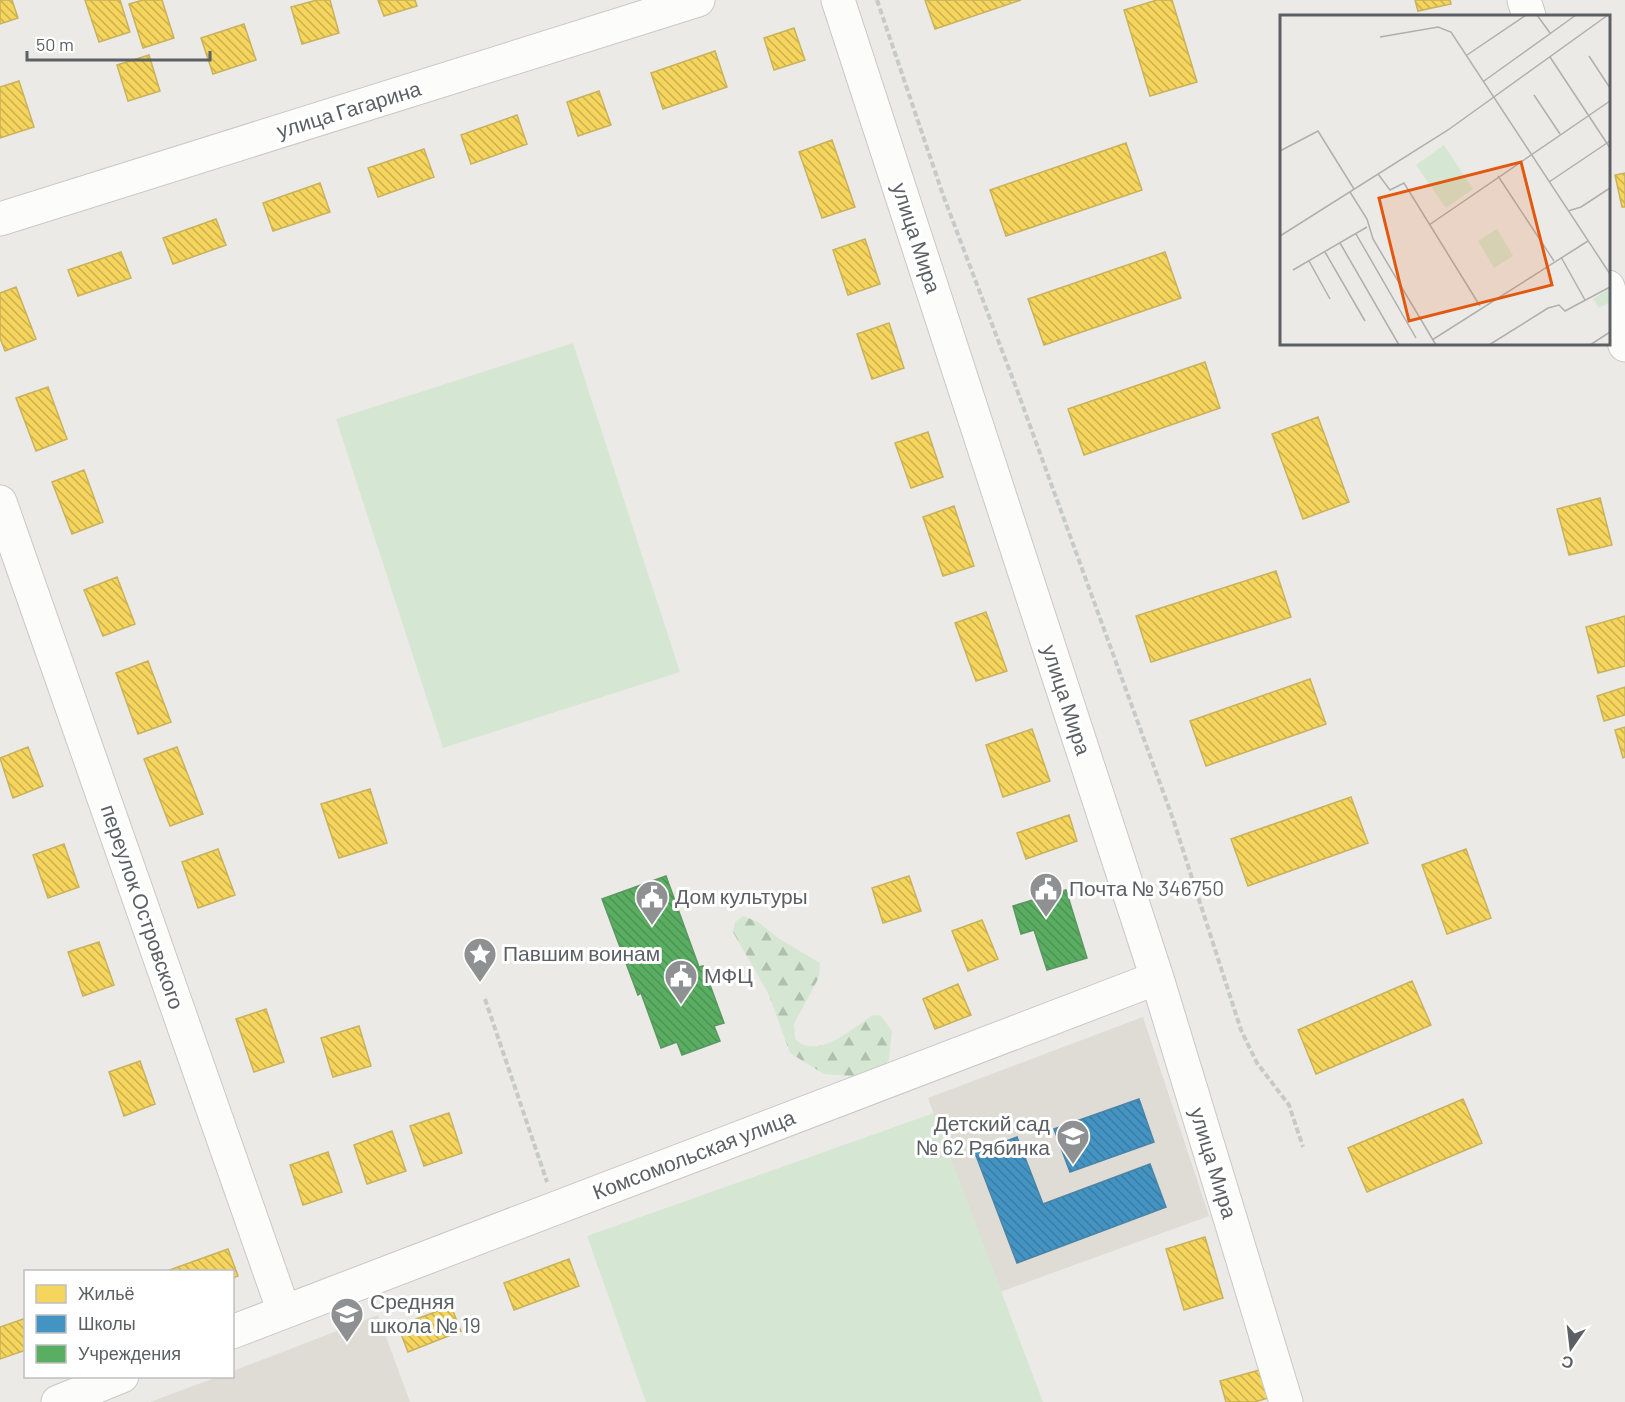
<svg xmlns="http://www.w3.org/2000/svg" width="1625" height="1402" viewBox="0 0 1625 1402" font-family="Barlow,sans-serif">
  <defs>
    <pattern id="forest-firs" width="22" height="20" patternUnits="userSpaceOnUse" patternTransform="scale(1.5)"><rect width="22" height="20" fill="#d5e7d2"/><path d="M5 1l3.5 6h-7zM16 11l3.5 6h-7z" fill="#b0bfae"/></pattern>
    <pattern id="homes-back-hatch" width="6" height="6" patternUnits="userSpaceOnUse" patternTransform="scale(1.5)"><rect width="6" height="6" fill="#f6d55c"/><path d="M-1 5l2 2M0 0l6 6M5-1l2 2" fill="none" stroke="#cab050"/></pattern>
    <pattern id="schools-back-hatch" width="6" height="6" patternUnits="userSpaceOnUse" patternTransform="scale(1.5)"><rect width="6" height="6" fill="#4393c3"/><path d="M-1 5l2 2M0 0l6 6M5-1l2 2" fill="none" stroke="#3b7ba2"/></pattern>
    <pattern id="public-back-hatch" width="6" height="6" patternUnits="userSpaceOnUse" patternTransform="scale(1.5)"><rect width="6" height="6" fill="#5aae61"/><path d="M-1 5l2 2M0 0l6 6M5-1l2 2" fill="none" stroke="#4e9154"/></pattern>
  </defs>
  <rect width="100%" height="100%" fill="#eceae6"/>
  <path fill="#dfdcd6" d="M1143 1017 1209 1216 1000 1292 928 1098Z
    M378 1315 410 1402H150L217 1377 232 1376 233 1371Z"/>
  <path fill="#d5e7d2" d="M573 343 680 672 443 748 336 419Z
    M934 1113 1043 1402H646L587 1236Z"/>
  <path fill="url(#forest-firs)" d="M743 916 758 922 778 938 820 963 819 977 794 1024 795 1039C817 1061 853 1028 873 1015L881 1016 892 1031 889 1060 880 1071 864 1077 824 1074 790 1053 769 995 733 932 735 922Z"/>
  <path fill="url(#homes-back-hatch)" stroke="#c8b25e" stroke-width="1.5" d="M0 0H12L18 18 0 24Z
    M85 0H120L130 32 99 42Z
    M143 0H162L174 38 143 48 129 4Z
    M317 0H330L339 33 302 44 291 7Z
    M378 0H415L417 6 384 16Z
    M925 0H1021L935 29Z
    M1157 0H1172L1197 82 1150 96 1124 10Z
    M1415 0H1450L1451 4 1418 11Z
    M244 24 256 60 213 74 201 38Z
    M794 28 805 60 774 70 764 38Z
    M715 51 727 87 663 109 651 73Z
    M149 55 160 91 128 101 117 65Z
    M19 81 34 127 0 138V87Z
    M599 91 611 125 578 136 567 102Z
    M517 115 527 144 471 164 461 135Z
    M832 140 855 207 822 218 799 152Z
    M1126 143 1142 190 1006 236 990 190Z
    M424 149 434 177 378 197 368 168Z
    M1625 173V207H1622L1615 175Z
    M320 183 330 212 273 231 263 203Z
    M216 219 226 245 173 264 163 238Z
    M865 239 880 284 848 295 833 250Z
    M121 252 131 278 78 296 68 270Z
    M1165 252 1181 298 1044 345 1028 299Z
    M16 287 36 339 5 351 0 338V293Z
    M889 323 904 368 872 379 857 334Z
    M1205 362 1220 408 1084 455 1068 409Z
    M48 387 67 439 36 451 16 398Z
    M1318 417 1349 502 1303 519 1272 434Z
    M928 432 943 477 911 488 895 443Z
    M84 470 103 522 72 534 52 482Z
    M1600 498 1612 545 1569 555 1557 509Z
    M954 506 974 566 943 576 923 517Z
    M1276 571 1291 617 1151 662 1136 616Z
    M117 577 135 624 103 636 84 590Z
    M986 612 1007 671 976 681 955 623Z
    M1625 616V666L1598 673 1586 627Z
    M148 661 171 722 138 734 116 673Z
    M1310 679 1326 724 1206 766 1190 721Z
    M1625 687V715L1604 721 1597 696Z
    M1625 727V757L1623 758 1615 730Z
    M1032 729 1050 781 1003 797 986 745Z
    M28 747 43 786 13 798 0 758Z
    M177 747 203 814 170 826 144 759Z
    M370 789 387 843 339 858 321 804Z
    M1351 797 1368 843 1248 886 1231 839Z
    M1069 815 1077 841 1026 859 1017 833Z
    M64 844 79 887 48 898 33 855Z
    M218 849 235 895 198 908 182 862Z
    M1466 849 1491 918 1447 934 1422 865Z
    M909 876 921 911 883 923 872 888Z
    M982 920 998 959 968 971 952 931Z
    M99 942 114 985 83 996 68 952Z
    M1412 981 1431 1025 1316 1074 1298 1030Z
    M958 984 971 1015 935 1029 923 999Z
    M266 1009 284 1062 254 1072 236 1019Z
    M359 1026 371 1066 333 1077 321 1038Z
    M140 1061 155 1104 124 1116 109 1072Z
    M1463 1099 1482 1143 1367 1192 1348 1148Z
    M449 1113 462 1153 424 1166 410 1126Z
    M392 1131 406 1171 367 1184 354 1145Z
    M328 1152 342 1192 303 1205 290 1165Z
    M1205 1237 1223 1298 1184 1310 1166 1249Z
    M228 1249 238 1276 232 1278V1272H164Z
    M569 1259 579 1286 514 1310 504 1283Z
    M451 1306 461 1331 408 1352 398 1326Z
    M26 1318V1350L0 1359V1327Z
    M1263 1369 1271 1397 1255 1402H1226L1220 1381Z"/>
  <path fill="url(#schools-back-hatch)" stroke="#4a84a6" stroke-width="1.5" d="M1139 1099 1154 1142 1070 1172 1054 1129Z
    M1017 1137 1043 1204 1150 1164 1166 1207 1017 1263 975 1153Z"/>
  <path fill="url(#public-back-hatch)" stroke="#5b9762" stroke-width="1.5" d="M666 876 699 967 703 966 724 1023 714 1026 720 1041 682 1055 677 1042 661 1048 641 993 638 995 602 899Z
    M1066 890 1087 958 1047 970 1034 930 1021 934 1013 906Z"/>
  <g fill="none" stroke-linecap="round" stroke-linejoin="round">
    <defs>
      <path id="minor" d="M838 0 1157 978 1286 1402
        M1524 0 1529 16
        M0 219 698 0
        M1608 287 1625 345
        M0 502 284 1312
        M232 1332 1157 978
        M58 1402 122 1376"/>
    </defs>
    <use href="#minor" stroke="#c8c9c8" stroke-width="35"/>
    <path stroke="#c6cac8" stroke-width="4" stroke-dasharray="6 3" stroke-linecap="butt" d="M877 0 943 195 1017 390 1173 819 1241 1030 1257 1063 1289 1105 1303 1147
      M485 999 547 1182"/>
    <use href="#minor" stroke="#fcfcfb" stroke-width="33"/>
  </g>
  <defs>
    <symbol id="civic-pin" viewBox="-11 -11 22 30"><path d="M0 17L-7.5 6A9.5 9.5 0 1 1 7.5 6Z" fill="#8e9092" stroke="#fff"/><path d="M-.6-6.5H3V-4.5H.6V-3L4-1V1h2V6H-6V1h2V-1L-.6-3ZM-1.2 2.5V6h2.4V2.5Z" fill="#fff"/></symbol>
    <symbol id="sight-pin" viewBox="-11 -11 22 30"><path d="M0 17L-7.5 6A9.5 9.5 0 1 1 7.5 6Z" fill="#8e9092" stroke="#fff"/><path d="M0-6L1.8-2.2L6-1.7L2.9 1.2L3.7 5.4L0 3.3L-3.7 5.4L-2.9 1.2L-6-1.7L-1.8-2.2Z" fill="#fff"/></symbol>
    <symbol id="school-pin" viewBox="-11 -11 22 30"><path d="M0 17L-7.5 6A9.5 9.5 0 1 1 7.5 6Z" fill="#8e9092" stroke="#fff"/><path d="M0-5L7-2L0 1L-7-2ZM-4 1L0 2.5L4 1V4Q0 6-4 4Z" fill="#fff"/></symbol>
  </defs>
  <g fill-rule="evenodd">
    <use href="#civic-pin" x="1027" y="870" width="38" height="52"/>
    <use href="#civic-pin" x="633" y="878" width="38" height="52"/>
    <use href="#sight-pin" x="461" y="935" width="38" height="52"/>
    <use href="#civic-pin" x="662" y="957" width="38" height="52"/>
    <use href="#school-pin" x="1054" y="1117" width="38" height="52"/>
    <use href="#school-pin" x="328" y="1295" width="38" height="52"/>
  </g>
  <g text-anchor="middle" stroke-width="6" stroke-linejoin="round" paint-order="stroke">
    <g font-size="21" fill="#5c6064" stroke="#fff">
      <text transform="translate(349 110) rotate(-17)" y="7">улица Гагарина</text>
      <text transform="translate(916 238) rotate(72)" y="7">улица Мира</text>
      <text transform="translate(1066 700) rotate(72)" y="7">улица Мира</text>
      <text transform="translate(142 907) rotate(71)" y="7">переулок Островского</text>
      <text transform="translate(694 1155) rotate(-21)" y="7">Комсомольская улица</text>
      <text transform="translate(1213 1163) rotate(73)" y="7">улица Мира</text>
    </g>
    <g font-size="21" fill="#5c6064" stroke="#fff" text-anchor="start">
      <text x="1069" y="896">Почта № 346750</text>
      <text x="675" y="904">Дом культуры</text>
      <text x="503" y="961">Павшим воинам</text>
      <text x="704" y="983">МФЦ</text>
      <text x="1050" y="1131" text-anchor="end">Детский сад<tspan x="1050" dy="24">№ 62 Рябинка</tspan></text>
      <text x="370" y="1309">Средняя<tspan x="370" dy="24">школа № 19</tspan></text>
    </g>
  </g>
  <g transform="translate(1280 15)">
    <rect width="330" height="330" fill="#eceae6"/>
    <path d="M164 130 193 174 166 193 136 150ZM217 214 233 241 214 253 198 226Z" fill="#d5e7d2"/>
    <path d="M330 273V287L319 293 313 284Z" fill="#d5e7d2"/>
    <path fill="none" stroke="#aeafae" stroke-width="1.5" d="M257 0 270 18M100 22 158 12 171 17 330 259M187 40 246 0M309 41 330 73M270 42 330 133M204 66 296 0M254 80 280 119M0 136 38 116 74 174M98 159 110 175 124 168 200 291M218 161 274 246M269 167 330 126M70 177 87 204 93 224 156 330M288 196 301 192 330 173M149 210 330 86M76 219 136 323M0 221 168 115 328 0M60 228 119 330M45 237 85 306M281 242 305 285M29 246 50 284M13 255 87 212M152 325 308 226M209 330 268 293 279 290 285 296 330 272M310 330 330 317"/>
    <path fill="#e15910" fill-opacity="0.15" stroke="#e15910" stroke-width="3" d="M241 147 272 270 129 306 99 183Z"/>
    <rect width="330" height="330" fill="none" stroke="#5c6064" stroke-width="3"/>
  </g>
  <rect x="24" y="1270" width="210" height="108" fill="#ffffff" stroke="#bebfc1" stroke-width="1.5"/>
  <rect x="36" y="1285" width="30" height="18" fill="#f6d55c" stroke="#bebfc1" stroke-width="1.5"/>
  <text x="78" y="1300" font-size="18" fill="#5c6064">Жильё</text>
  <rect x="36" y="1315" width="30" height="18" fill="#4393c3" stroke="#bebfc1" stroke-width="1.5"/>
  <text x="78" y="1330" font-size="18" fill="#5c6064">Школы</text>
  <rect x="36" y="1345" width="30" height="18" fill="#5aae61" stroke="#bebfc1" stroke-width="1.5"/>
  <text x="78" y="1360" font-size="18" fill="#5c6064">Учреждения</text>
  <g transform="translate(1571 1348) rotate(194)" stroke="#ffffff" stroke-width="4.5" paint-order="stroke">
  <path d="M0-4.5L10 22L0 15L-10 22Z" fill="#5c6064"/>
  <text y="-9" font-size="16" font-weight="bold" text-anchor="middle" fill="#5c6064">С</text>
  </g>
  <path d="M27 51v9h183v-9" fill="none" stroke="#5c6064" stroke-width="3"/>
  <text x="36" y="51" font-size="18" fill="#5c6064" stroke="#ffffff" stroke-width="4.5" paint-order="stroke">50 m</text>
</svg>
